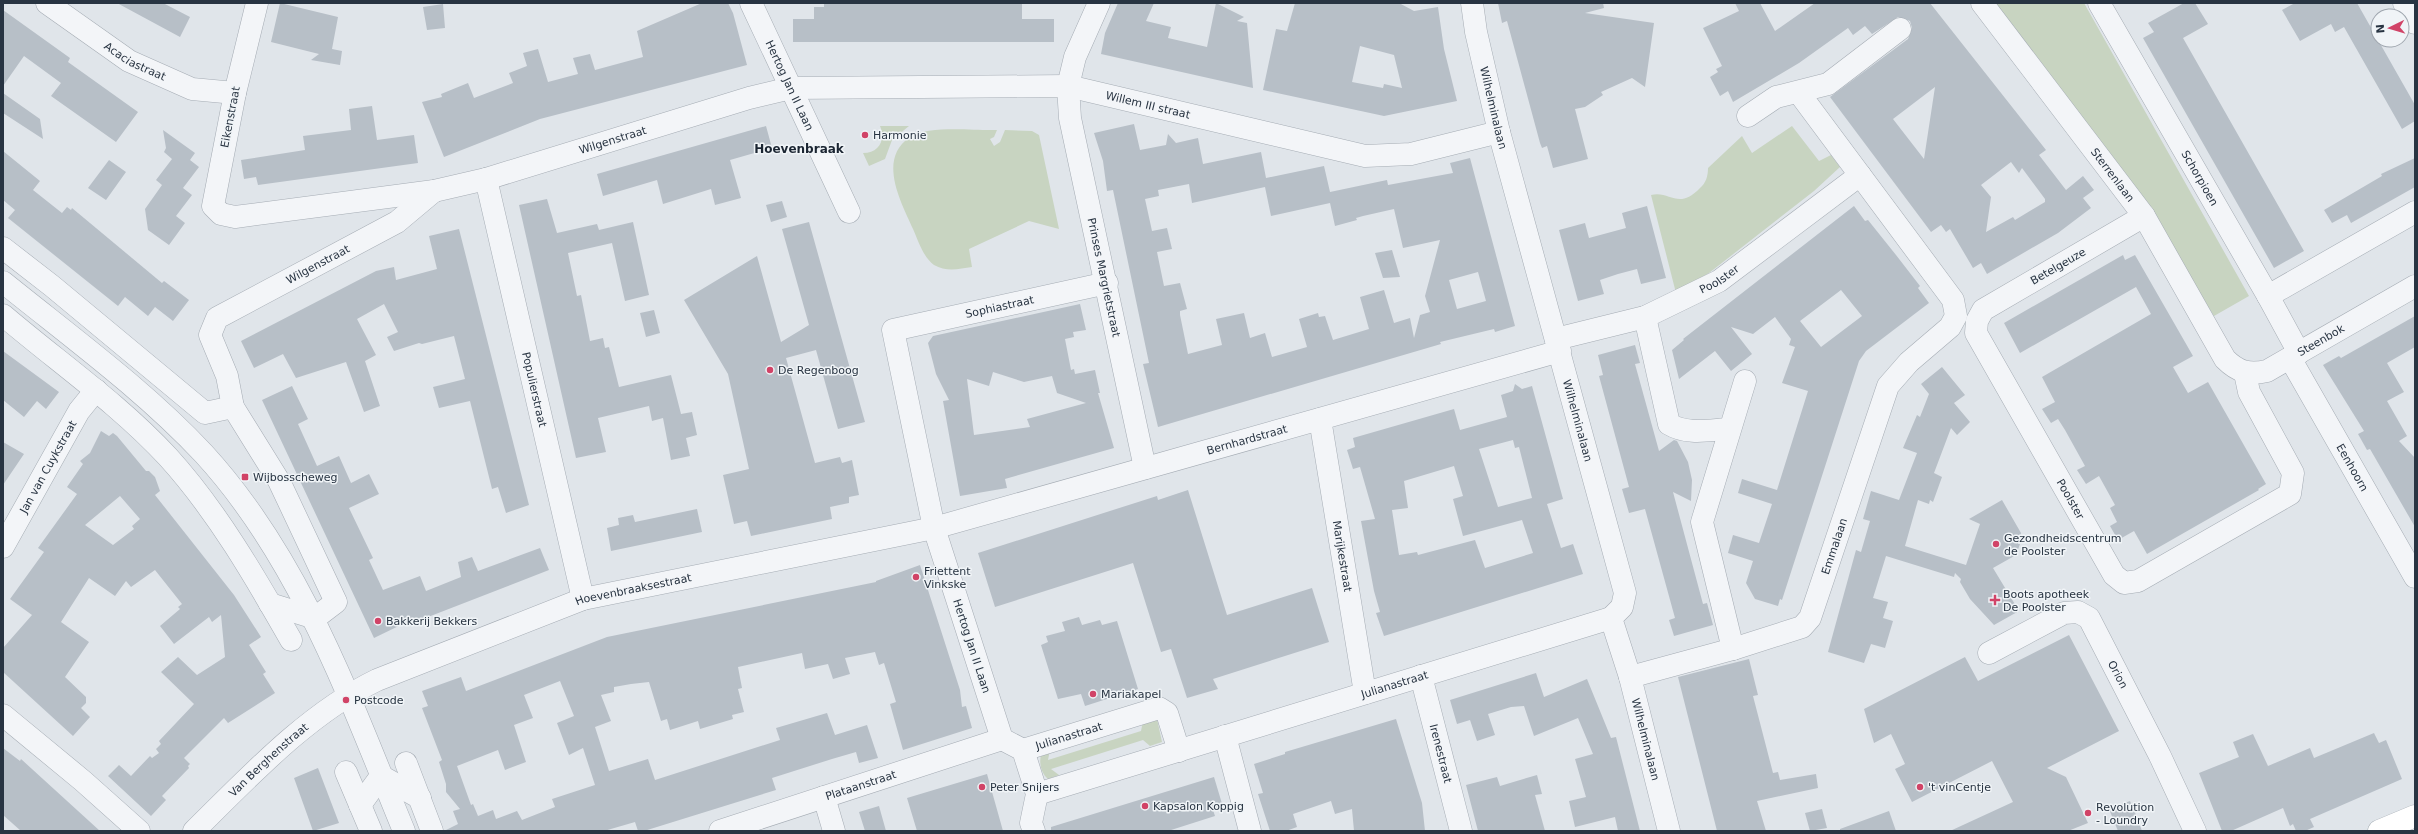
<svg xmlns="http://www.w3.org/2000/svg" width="2418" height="834" viewBox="0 0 2418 834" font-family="'DejaVu Sans',sans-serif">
  <rect width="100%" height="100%" fill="#e0e5ea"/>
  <path fill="#c8d4c1" d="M1992 3H2084L2249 296 2214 316 2143 202Z
    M880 126H909L892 140 885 159 869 166 863 153C879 153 886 140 880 126Z
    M1792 126 1819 161 1831 155 1840 167 1814 191 1709 273 1676 293 1651 195C1670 190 1678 211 1700 188 1706 183 1708 176 1708 168L1742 136 1752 153Z
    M997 130 994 137 990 139 994 146 1000 142 1005 130 1032 131 1039 135 1059 229 1029 221 969 249 972 267C959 269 946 272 934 265 923 257 918 240 913 229 901 202 877 159 910 137 928 125 975 131 997 130Z
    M1157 719 1162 742 1150 746 1143 740 1051 769 1059 775 1048 779C1041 773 1039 763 1041 755L1050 750 1048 760 1141 731 1143 721Z"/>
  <path fill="#b7bfc7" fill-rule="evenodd" d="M117 3H163L190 17 180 37Z
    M280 3 338 17 332 49 342 51 340 65 311 60 319 54 271 42Z
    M702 3H728L733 13 747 65 540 119 444 157 422 102 442 97 441 94 468 83 474 98 513 83 509 73 527 66 523 53 538 49 548 82 578 74 573 58 590 54 595 70 643 57 637 31Z
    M824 3H1022V19H1054V42H793V19H814V7H824Z
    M1118 3H1154L1146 21 1171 27 1168 38 1207 47 1216 3 1244 17 1237 21 1247 23 1253 88 1101 54 1105 33Z
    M1295 3H1399L1414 11 1438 7 1444 49 1457 101 1384 116 1263 90 1276 29 1287 31ZM1360 46 1394 55 1402 88 1384 84 1383 88 1352 82Z
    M1498 3H1603L1604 8 1585 13 1654 23 1645 87 1632 78 1601 92 1603 95 1585 107 1575 109 1588 159 1553 168 1547 146 1542 148 1540 143 1507 21 1502 23Z
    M1735 3H1760L1775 31 1815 3H1930L2046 150 2039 155 2066 190 2083 176 2094 190 2083 198 2091 208 2058 233 1987 274 1981 263 1973 268 1950 229 1946 232 1941 225 1931 232 1830 97 1908 39 1912 28 1910 21 1898 17 1872 34 1865 26 1853 35 1848 28 1799 63 1733 102 1728 91 1720 96 1710 77 1718 72 1716 69 1722 66 1703 28 1739 11ZM1935 87 1924 159 1893 119ZM2011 162 2019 173 2022 168 2045 199V202L2015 220 2013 217 1986 232 1991 197 1981 185Z
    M2184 3H2195L2208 24 2183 38 2304 251 2274 268 2143 38 2154 32 2148 23Z
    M2295 3H2357L2415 105V121L2402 129 2344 27 2335 32 2331 24 2300 41 2282 10Z
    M443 4 445 28 427 30 423 7Z
    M3 10 70 58 68 62 138 112 116 142 51 96 61 83 24 56 3 86Z
    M3 93 40 119 43 139 3 113Z
    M372 106 377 140 414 135 418 163 258 185 256 177 244 179 241 160 305 150 303 136 351 130 349 109Z
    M1134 124 1140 150 1166 145 1168 134 1176 143 1198 138 1203 164 1261 152 1266 178 1324 166 1330 192 1387 180 1388 185 1453 173 1450 163 1470 158 1515 326 1495 332 1494 329 1440 342 1441 344 1158 427 1143 364 1149 363 1113 190 1107 191 1103 161 1094 133ZM1189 184 1192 203 1265 187 1271 216 1330 203 1335 226 1357 220 1356 218 1363 216 1394 209 1403 248 1440 240 1425 296 1430 312 1420 315 1414 338 1410 318 1394 323 1384 290 1360 297 1369 329 1333 340 1325 316 1319 317 1318 313 1299 319 1307 347 1272 357 1265 333 1250 338 1244 313 1216 319 1222 345 1188 354 1180 315V311L1187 309 1180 283 1164 286 1157 252 1172 249 1167 228 1152 231 1145 199 1159 196 1158 190ZM1478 272 1486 301 1457 309 1449 280Z
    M766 126 772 148 730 160 741 198 715 205 711 189 663 204 657 180 603 196 597 174Z
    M163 130 195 153 190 160 199 167 183 188 192 195 176 216 185 223 169 245 148 230 145 209 162 185 156 180 172 159 164 152 166 148Z
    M3 151 40 181 33 190 62 213 67 207 71 210 72 208 162 283 164 281 189 300 173 321 155 307 148 316 125 297 118 306 8 218 15 210 3 200Z
    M2415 158V187L2351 223 2347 215 2332 223 2324 210 2382 176 2381 174Z
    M109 160 126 172 106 200 88 188Z
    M547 199 557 233 597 224 599 230 633 222 649 295 625 301 612 243 568 253 577 296 581 295 590 341 603 338 605 348 609 347 619 387 671 375 681 414 692 412 697 435 686 438 690 456 671 460 663 418 652 421 649 406 598 418 606 452 576 458 519 205Z
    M782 201 787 217 771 222 766 205Z
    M1647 206 1666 278 1641 284 1637 269 1618 274 1600 280 1604 294 1578 301 1559 230 1585 223 1589 238 1626 228 1622 213Z
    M1854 206 1865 221 1868 220 1896 255 1920 286 1918 288 1929 303 1866 351 1859 361 1782 600 1780 599 1778 606 1755 599 1746 583 1753 561 1728 553 1733 535 1759 543 1772 504 1738 493 1742 479 1777 490 1808 391 1782 383 1795 347 1789 345 1791 339 1775 317 1753 334 1731 327 1752 354 1731 371 1715 351 1679 379 1672 350 1684 340 1683 339ZM1841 290 1862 316 1821 347 1800 321Z
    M809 222 865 422 838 429 816 350 786 358 815 463 840 457 842 463 852 460 859 495 849 497V503L830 507 832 519 751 536 747 521 734 524 723 475 749 469 728 374 684 300 757 256 781 342 809 325 782 229Z
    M459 229 529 505 506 513 498 487 492 489 470 401 439 408 433 387 465 379 454 336 422 344 419 343 394 351 387 337 398 332 384 304 357 319 376 355 365 361 380 406 364 412 346 362 296 378 283 354 254 368 241 341 376 271 394 267 396 280 437 269 429 236Z
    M1392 250 1400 277 1383 278 1375 253Z
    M2123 255 2125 260 2135 255 2193 356 2173 367 2188 393 2208 382 2266 484 2258 489 2259 490 2147 554 2134 531 2118 540 2110 526 2117 522 2110 508 2115 505 2099 476 2086 484 2077 470 2085 466 2065 430 2058 419 2051 423 2042 409 2055 402 2042 377 2151 314 2136 287 2020 353 2004 323Z
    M1080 304 1086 330 1073 332 1074 337 1065 339 1071 370 1074 369 1075 374 1095 370 1100 393H1098L1114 448 1005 479 1007 488 960 496 943 401 949 400 936 374 928 343 933 336ZM993 372 1024 382 1052 376 1057 393 1086 403 1027 419 1030 427 974 435 967 379 989 386Z
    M654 310 660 333 646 337 640 313Z
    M2415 316V347L2387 363 2404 392 2387 401 2407 436 2399 441 2415 458V527L2370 449 2367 450 2358 434 2364 431 2323 365 2339 356 2341 358Z
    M1635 345 1640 363 1635 364 1659 451 1674 440 1677 441 1688 462 1692 480 1691 501 1673 492 1703 604 1707 603 1713 625 1674 636 1669 620 1675 618 1645 509 1629 513 1622 489 1629 487 1599 376 1603 375 1598 355Z
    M3 351 59 392 46 409 37 401 24 417 3 400Z
    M1942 367 1965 395 1954 403 1970 422 1957 435 1951 428 1934 473 1942 477 1933 502 1930 500 1929 504 1918 500 1905 546 1966 565 1980 524 1969 519 2002 500 2021 533 2018 544H2020L2016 555 1993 568 2019 611 1994 625 1970 599 1960 582 1961 579 1955 573 1954 577 1886 556 1873 598 1888 602 1883 618 1893 621 1885 648 1871 644 1864 663 1828 652 1856 550 1861 552 1870 521 1863 519 1871 491 1899 500 1917 453 1903 448 1917 415 1920 417 1929 394 1921 384Z
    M1515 384 1522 389 1532 386 1563 499 1547 504 1561 548 1573 544 1583 574 1384 636 1376 613 1380 612 1374 591 1361 521 1375 519 1360 467 1353 469 1347 450 1355 447 1353 438 1454 409 1460 430 1507 417 1501 395 1513 391ZM1513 440 1515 448 1519 447 1532 498 1498 507 1479 449ZM1454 466 1463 496 1453 499 1463 536 1522 520 1533 553 1485 568 1475 540 1418 555 1417 552 1399 555 1392 510 1408 508 1404 481Z
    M292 386 308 419 298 424 317 466 339 456 351 483 369 474 379 494 349 508 373 558 369 560 383 590 420 576 426 591 461 577 458 562 472 557 478 571 540 548 549 570 410 624 409 621 374 638 262 400Z
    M101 431 109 436 113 433 117 436 146 471H149L155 477 160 491 155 495 234 595 261 637 249 645 266 672 263 674 275 693 228 723 224 718 184 758 190 764 188 766 189 768 162 796 166 800 151 816 108 776 119 765 131 776 150 756 152 758 159 753 156 749 161 744 159 741 194 704 161 672 178 657 197 675 225 657 221 615 212 622 209 617 174 644 160 626 180 609 178 607 182 604 155 570 131 587 126 581 115 596 89 578 61 622 89 642 65 677 86 697V703L81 708 90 717 73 736 3 672V648L32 615 10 599 44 552 38 548 77 494 67 487 83 464 80 461 90 453ZM120 496 140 519 132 526 134 529 113 545 85 525Z
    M3 442 24 454 3 485Z
    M1188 490 1227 615 1312 588 1329 642 1213 679 1218 689 1187 698 1171 649 1161 652 1133 563 995 607 978 553 1157 496 1158 500Z
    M697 509 702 532 611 551 607 528 619 525 618 518 633 515 635 522Z
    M920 565 960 690 962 707 966 706 972 728 903 750 890 704 896 702 884 663 879 665 875 652 845 658 850 674 833 679 828 664 805 669 802 653 738 667 742 688 738 689 744 712 732 715 733 719 700 729 698 721 670 730 667 719 661 721 649 682 631 684 614 687V692L601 695 611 721 595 727 609 771 648 759 655 780 780 740 776 728 827 713 835 735 867 725 878 758 859 763 856 752 832 759 772 778 776 790 644 831H638L635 822 604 831H444L458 824 453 811 460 809 446 792V784L439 762 442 760 422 708 428 706 422 691 461 677 466 691 607 637 876 582V581ZM560 681 574 716 557 723 569 755 583 748 595 785 552 799 555 807 522 820 517 811 496 819 493 810 478 816 473 804 471 805 457 766 498 750 505 770 526 762 514 725 533 718 524 695Z
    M1079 617 1082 625 1100 620 1102 625 1117 621 1138 689 1085 706 1081 694 1058 699 1041 645 1048 642 1046 636 1065 631 1062 622Z
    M2069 635 2119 731 2047 768 2066 777 2088 823 2068 831H1950L2013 802 1992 761 1912 802 1895 769 1905 764 1891 734 1874 743 1864 709 1965 657 1978 681Z
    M1749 659 1758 695 1753 696 1773 773 1778 772 1780 780 1816 774 1818 788 1757 801 1766 831H1717L1678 677Z
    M1536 673 1544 697 1587 679 1611 738 1616 737 1640 831H1618L1615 817 1575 827 1569 801 1586 797 1575 759 1593 754 1578 718 1534 736 1524 706 1511 707 1488 714 1495 735 1477 741 1470 720 1457 724 1450 700Z
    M1396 719 1422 803 1425 831H1354L1352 809 1335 814 1331 801 1293 814 1297 827 1286 831H1270L1258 794 1263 793 1254 764 1285 754V752Z
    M2374 733 2379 743 2386 740 2402 779 2310 819 2314 827 2305 831H2296L2293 824 2290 826 2283 808 2231 831H2222L2199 773 2239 757 2233 742 2253 734 2268 766 2310 748 2314 758Z
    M3 748 20 761 21 759 100 831H21L3 815Z
    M318 768 339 823 313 831 294 778Z
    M987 774 1003 831H917L907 798Z
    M1537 775 1542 794 1535 795 1545 831H1478L1466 785 1497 777 1500 786Z
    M1214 777 1223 807 1213 810 1215 816 1168 831H1051V827Z
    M2130 801 2134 810 2142 831H2118L2109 809Z
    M879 806 886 831H865L859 812Z
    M1822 809 1827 828 1810 831 1805 813Z
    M1889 811 1896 831H1840V829Z"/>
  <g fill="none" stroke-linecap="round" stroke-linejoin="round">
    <defs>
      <g id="minor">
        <path id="s1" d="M47 3 129 61 192 89 235 93"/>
        <path id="s2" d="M257 3 235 93 213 206 221 214 235 217 434 191 486 179 749 98 791 88 1068 86 1365 156 1411 154 1499 132"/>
        <path id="s3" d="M751 3 849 212"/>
        <path id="s4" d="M1099 3 1075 57 1068 86 1070 118 1145 468"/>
        <path id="s5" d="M1472 3 1476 32 1499 132 1625 593 1622 607 1611 618 1630 677 1669 831"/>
        <path id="s6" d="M1982 3 2144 216 2225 359C2238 372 2249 375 2267 371L2415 286"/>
        <path id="s7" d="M2099 3 2268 296 2299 353"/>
        <path d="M2404 3 2415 23"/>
        <path d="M1748 116 1776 97 1828 84 1900 29"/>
        <path id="s8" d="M486 179 583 599"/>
        <path id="s9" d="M2144 216 1983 310 1977 321 1976 333 2114 575 2124 583 2138 581 2290 494 2293 473 2249 392 2245 373"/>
        <path d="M3 248 52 286 205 413 233 407"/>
        <path d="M2268 296 2415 212"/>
        <path d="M3 315C58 362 119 404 168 457 217 511 255 577 291 640"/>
        <path d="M1645 317 1669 424C1687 435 1709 430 1729 429"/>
        <path id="s10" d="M1556 339 1645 317 1719 281 1860 175"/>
        <path id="s11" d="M2290 358 2415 577"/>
        <path id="s12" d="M1320 419 1365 693"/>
        <path id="s13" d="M3 547 79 411 96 390"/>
        <path id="s14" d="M270 604 315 618 336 602 279 481 233 407 227 376 210 335 217 318 397 222 434 191"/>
        <path d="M1733 649 1702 522 1745 381"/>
        <path id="s15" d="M1989 653 2064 613 2078 612 2089 618 2160 756 2195 831"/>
        <path id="s16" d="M1421 676 1461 831"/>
        <path id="s17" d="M1630 677 1733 649 1802 627 1810 618 1888 386 1909 362 1950 327 1956 316 1953 300 1799 93"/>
        <path d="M3 715 83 781 139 831"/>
        <path d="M1225 736 1250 831"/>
        <path id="s18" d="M1023 750 1159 708 1167 713 1179 751"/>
        <path d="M406 763 432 831"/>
        <path d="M346 772 371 831"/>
        <path id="s19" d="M1037 794 1611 618"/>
        <path d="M824 797 834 831"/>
        <path d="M360 805 381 776 420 798"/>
        <path id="s20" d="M194 831C249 777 307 714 377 680L583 599 934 528 1560 351"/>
        <path id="s21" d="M720 831 1002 739"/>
        <path id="s22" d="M1034 831 1031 823 1037 794 1023 750 1002 739 934 528 893 330 1107 283"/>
      </g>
      <path id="tertiary" d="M3 282C71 337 144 390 204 454 301 560 350 700 404 831"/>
      <path id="secondary" d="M2379 831 2415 816"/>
    </defs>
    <use href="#minor" stroke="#a5acb4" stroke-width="23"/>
    <use href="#tertiary" stroke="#a5acb4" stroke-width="23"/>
    <use href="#secondary" stroke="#a5acb4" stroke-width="23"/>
    <use href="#minor" stroke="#f3f5f8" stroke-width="22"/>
    <use href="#tertiary" stroke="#f3f5f8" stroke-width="22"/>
    <use href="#secondary" stroke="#fff" stroke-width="22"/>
  </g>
  <g fill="#d14367" stroke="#f0f4f7" stroke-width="1.5">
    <circle cx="865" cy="135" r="4"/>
    <circle cx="770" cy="370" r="4"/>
    <rect x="241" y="473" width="8" height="8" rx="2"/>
    <circle cx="1996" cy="544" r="4"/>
    <circle cx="916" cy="577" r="4"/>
    <path d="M1993 594h4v4h4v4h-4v4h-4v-4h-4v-4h4z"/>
    <circle cx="378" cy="621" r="4"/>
    <circle cx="1093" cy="694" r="4"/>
    <circle cx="346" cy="700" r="4"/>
    <circle cx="982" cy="787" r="4"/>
    <circle cx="1920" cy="787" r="4"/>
    <circle cx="1145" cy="806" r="4"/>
    <circle cx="2088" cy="813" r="4"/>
  </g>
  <g text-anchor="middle" stroke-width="3" stroke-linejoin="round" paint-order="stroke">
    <g font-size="11" fill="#283442" stroke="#f0f4f7">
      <text dy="4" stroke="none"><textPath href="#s1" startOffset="106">Acaciastraat</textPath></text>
      <text dy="4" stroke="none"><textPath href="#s3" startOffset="91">Hertog Jan II Laan</textPath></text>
      <text dy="4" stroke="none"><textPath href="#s2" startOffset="1165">Willem III straat</textPath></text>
      <text dy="4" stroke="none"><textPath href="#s5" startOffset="107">Wilhelminalaan</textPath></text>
      <text transform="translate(230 117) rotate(-79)" y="4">Eikenstraat</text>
      <text dy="4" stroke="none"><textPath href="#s2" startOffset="620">Wilgenstraat</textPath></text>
      <text dy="4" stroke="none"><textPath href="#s6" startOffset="216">Sterrenlaan</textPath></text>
      <text dy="4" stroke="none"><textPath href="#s7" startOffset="202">Schorpioen</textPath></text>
      <text dy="4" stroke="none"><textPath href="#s14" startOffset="503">Wilgenstraat</textPath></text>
      <text transform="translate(2058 266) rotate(-30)" y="4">Betelgeuze</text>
      <text dy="4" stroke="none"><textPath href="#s4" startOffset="284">Prinses Margrietstraat</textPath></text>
      <text dy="4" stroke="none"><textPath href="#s10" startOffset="175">Poolster</textPath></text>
      <text dy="4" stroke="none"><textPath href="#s22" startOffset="641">Sophiastraat</textPath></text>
      <text dy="4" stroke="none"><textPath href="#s6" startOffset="540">Steenbok</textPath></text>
      <text dy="4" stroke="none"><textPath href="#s8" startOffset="216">Populierstraat</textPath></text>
      <text dy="4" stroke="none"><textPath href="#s5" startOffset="431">Wilhelminalaan</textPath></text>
      <text dy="4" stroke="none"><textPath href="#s20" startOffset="1143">Bernhardstraat</textPath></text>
      <text dy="4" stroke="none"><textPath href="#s13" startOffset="92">Jan van Cuykstraat</textPath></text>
      <text dy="4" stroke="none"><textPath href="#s11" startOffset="126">Eenhoorn</textPath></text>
      <text dy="4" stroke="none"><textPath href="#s9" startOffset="402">Poolster</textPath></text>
      <text dy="4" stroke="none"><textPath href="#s17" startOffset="267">Emmalaan</textPath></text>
      <text dy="4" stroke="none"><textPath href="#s12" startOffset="139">Marijkestraat</textPath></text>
      <text dy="4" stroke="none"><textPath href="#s20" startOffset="511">Hoevenbraaksestraat</textPath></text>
      <text transform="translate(972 646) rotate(72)" y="4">Hertog Jan II Laan</text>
      <text dy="4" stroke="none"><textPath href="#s15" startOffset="175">Orion</textPath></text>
      <text dy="4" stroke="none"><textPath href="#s19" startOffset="374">Julianastraat</textPath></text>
      <text dy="4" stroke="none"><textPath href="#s18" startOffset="48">Julianastraat</textPath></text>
      <text dy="4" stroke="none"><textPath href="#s5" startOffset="766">Wilhelminalaan</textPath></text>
      <text dy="4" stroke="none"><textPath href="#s16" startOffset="80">Irenestraat</textPath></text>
      <text dy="4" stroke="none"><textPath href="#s20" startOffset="103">Van Berghenstraat</textPath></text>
      <text dy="4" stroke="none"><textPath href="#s21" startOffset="148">Plataanstraat</textPath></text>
    </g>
    <g font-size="11" fill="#283442" stroke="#f0f4f7" text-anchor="start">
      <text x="873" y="139">Harmonie</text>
      <text x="778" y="374">De Regenboog</text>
      <text x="253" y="481">Wijbosscheweg</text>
      <text x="2004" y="542">Gezondheidscentrum<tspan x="2004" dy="13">de Poolster</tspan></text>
      <text x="924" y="575">Friettent<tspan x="924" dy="13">Vinkske</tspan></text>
      <text x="2003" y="598">Boots apotheek<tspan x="2003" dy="13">De Poolster</tspan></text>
      <text x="386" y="625">Bakkerij Bekkers</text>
      <text x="1101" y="698">Mariakapel</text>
      <text x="354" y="704">Postcode</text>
      <text x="990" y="791">Peter Snijers</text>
      <text x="1928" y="791">'t vinCentje</text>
      <text x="1153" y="810">Kapsalon Koppig</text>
      <text x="2096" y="811">Revolution<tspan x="2096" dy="13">- Loundry</tspan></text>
    </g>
    <g font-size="12" font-weight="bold" fill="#1b2532" stroke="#f0f4f7">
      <text x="799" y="153">Hoevenbraak</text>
    </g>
  </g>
  <rect width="2418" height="834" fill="none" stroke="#283442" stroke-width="8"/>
  <g transform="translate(2390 28) rotate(265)"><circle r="19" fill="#f0f4f7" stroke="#a0a7af"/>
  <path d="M0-3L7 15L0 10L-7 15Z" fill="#d14367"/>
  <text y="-6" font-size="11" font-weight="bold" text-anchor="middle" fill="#283442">N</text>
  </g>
</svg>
